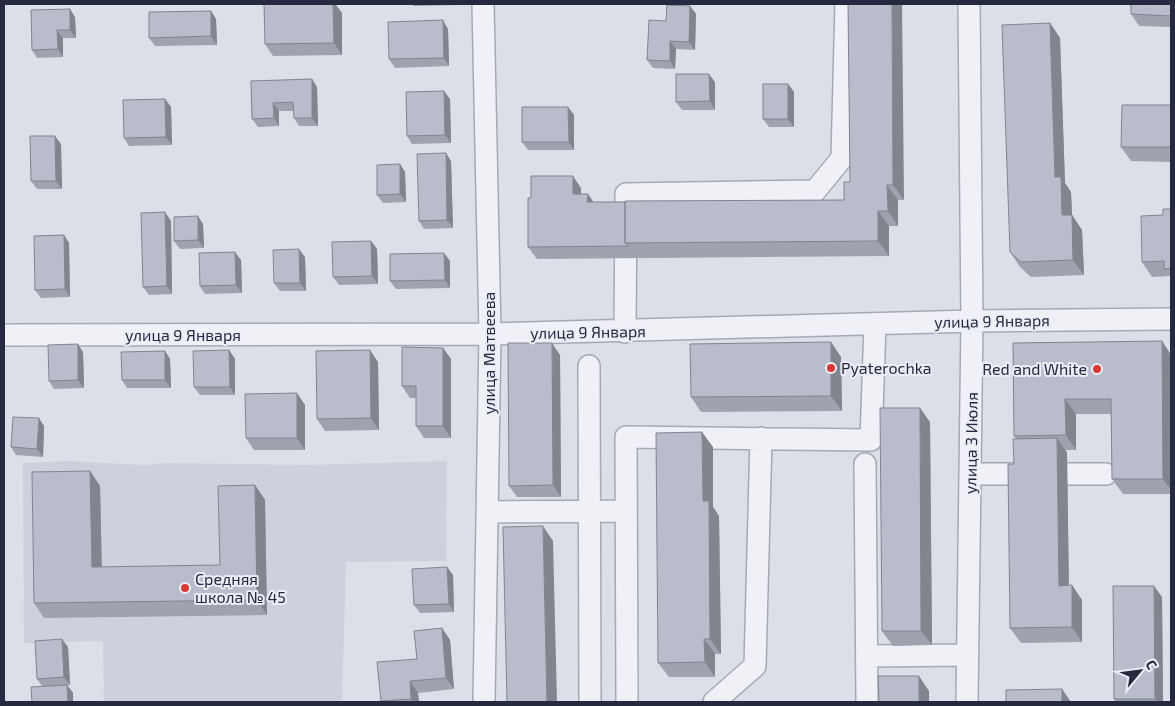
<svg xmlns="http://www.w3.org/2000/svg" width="1175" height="706" viewBox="0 0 1175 706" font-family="'Exo 2',sans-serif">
  <rect width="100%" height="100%" fill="#dcdfe8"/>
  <path fill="#ced1dd" d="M69 461 143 465 167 463 307 465 447 461 446 561 346 562 342 702H104L103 641 24 643 23 463Z"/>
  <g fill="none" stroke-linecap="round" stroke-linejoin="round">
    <defs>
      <path id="minor" d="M483 4 490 334 484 702
        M625 332 626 194 815 191 842 158 846 4
        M4 335 490 334 972 321 1171 319
        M589 366 590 702
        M865 464 867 702
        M970 474H1106
        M487 512 626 511
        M867 656 967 655
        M627 702 626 437 871 440 875 324
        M714 702 755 666 761 438
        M967 702 972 321 969 4"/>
    </defs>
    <use href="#minor" stroke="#a5a9b6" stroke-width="24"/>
    <use href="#minor" stroke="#f0f1f6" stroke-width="21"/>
  </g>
  <path fill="#9fa3af" d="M264 4H335L342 13V55L273 56 265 44Z
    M412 4H462V5L414 6Z
    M848 4 904 200H898V226H889V256L537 259 528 247 531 198 581 188V194H588L593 202 844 200 850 182Z
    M1171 4V27L1139 26 1131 14Z
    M690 6 696 14 695 50 676 49 675 69 653 68 647 60 666 21Z
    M31 10 75 17 76 38H63V57L37 58 32 50Z
    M211 11 216 19 217 45 155 46 149 38Z
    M1050 23 1060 38 1065 183 1071 192 1072 215 1082 230 1084 275 1031 277 1020 267 1010 252Z
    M448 29 449 66 395 68 389 59Z
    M312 79 317 87 318 126H299L294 118V111H279V126L258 127 252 119 251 81Z
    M715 82V110H682L676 102Z
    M788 84 794 92V127H769L763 119Z
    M165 99 171 107 172 145 129 146 124 138Z
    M450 99 451 143 412 144 407 136Z
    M1171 105V162L1131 161 1121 147Z
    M568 107 574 115V150H528L522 142Z
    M61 144 62 189H37L31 181Z
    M451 161 453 228 424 229 419 221Z
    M400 164 405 172 406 202 383 203 377 195Z
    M1171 209V278L1170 276 1152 277 1142 262 1163 215Z
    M171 221 172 294 149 295 143 287Z
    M203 224 204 248 180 249 174 241Z
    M64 235 69 243 70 297 41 298 35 290Z
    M371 241 377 249 378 284 339 285 333 277Z
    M444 253 450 261V288L396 289 390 281Z
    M305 257 306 291H280L274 283Z
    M241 260 242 293 205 294 200 286Z
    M1162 341 1171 355V494H1123L1112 479 1111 414H1076V450H1066L1067 453 1069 585 1082 600V642L1021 643 1010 628 1014 464 1016 439 1014 436 1013 343Z
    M831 342 841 357 842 411 701 412 691 397Z
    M443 348 451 359V438H424L416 426V398H410L402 386Z
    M229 350 235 359V395H200L194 387Z
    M165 351 170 359 171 388H127L122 380Z
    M83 352 84 388 54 389 49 381Z
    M560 355 561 497H517L509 486Z
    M378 362 379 430 325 431 317 419Z
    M305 405V450H254L246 438Z
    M930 422 932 645 893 646 882 631Z
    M44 426 43 457 16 455 11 447Z
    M713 447V507L719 516 721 654H715V677H669L658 663Z
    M90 471 100 486 102 567 220 565 255 485 265 500 267 615 44 618 34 603Z
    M447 567 453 575 454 612 420 613 414 605Z
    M1162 597 1163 702H1116L1114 699Z
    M442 628 450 640 454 689 418 693 419 702H381V701Z
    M68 647 70 685H67L73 693V702H32L42 686 37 679Z"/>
  <path fill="#82848e" d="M333 4H335L342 13V55L334 43Z
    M892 4H902L904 200 893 185Z
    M690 6 696 14 695 50 689 42Z
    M70 9 75 17 76 38 70 30Z
    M211 11 216 19 217 45 211 36Z
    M443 20 448 29 449 66 444 58Z
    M1050 23 1060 38 1065 183 1071 192 1072 215 1082 230 1084 275 1073 260 1062 215 1055 177Z
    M57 30 63 38V57L58 49Z
    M670 41 676 49 675 69 670 61Z
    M709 74 715 82V110L710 101Z
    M312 79 317 87 318 126 312 118Z
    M788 84 794 92V127L788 119Z
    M444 91 450 99 451 143 445 135Z
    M165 99 171 107 172 145 166 137Z
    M273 103 279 111V126L274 118Z
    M568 107 574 115V150L569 142Z
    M55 136 61 144 62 189 56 181Z
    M446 153 451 161 453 228 447 220Z
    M400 164 405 172 406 202 400 194Z
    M573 176 581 188V206L573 194Z
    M887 185 898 200V226L888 211Z
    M588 194 596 206 587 202Z
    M878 211 889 226V256L878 241Z
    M165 212 171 221 172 294 167 286Z
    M198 216 203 224 204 248 198 240Z
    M64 235 69 243 70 297 65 289Z
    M371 241 377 249 378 284 372 276Z
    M299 249 305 257 306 291 300 283Z
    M235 252 241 260 242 293 236 285Z
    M444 253 450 261V288L445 280Z
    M1162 341 1171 355V490L1163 479Z
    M831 342 841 357 842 411 831 396Z
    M552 343 560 355 561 497 553 485Z
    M78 344 83 352 84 388 78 380Z
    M443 348 451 359V438L443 426Z
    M229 350 235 359V395L230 387Z
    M370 350 378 362 379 430 371 418Z
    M165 351 170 359 171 388 165 380Z
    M297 393 305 405V450L297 438Z
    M1065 399 1076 414V450L1066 435Z
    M920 408 930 422 932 645 921 631Z
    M39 418 44 426 43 457 37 449Z
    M702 432 713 447V507L719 516 721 654 710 639 703 501Z
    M1057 438 1067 453 1069 600 1059 586Z
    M90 471 100 486 102 582 92 567Z
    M255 485 265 500 267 615 257 600Z
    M543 526 553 541 557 702H547Z
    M447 567 453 575 454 612 449 604Z
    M1072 585 1082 600V642L1072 627Z
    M1154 586 1162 597 1163 702H1158L1155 699Z
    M442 628 450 640 454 689 446 678Z
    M62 639 68 647 70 685 64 677Z
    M704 639 715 654V677L705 662Z
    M919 676 929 691V702H919Z
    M410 681 418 693 419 702H414L411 699Z
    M67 685 73 693V702H68Z
    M1062 689 1071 702H1062Z"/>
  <path fill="#b9bdcb" stroke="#82848e" d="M264 4H333L334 43 265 44Z
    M848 4H892L893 185H887L888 211H878V241L625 243V201L844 200V182H850Z
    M1131 4H1171V16L1131 14Z
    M667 5 690 6 689 42 670 41V61L647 60 649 20 666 21Z
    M70 9V30H57L58 49 32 50 31 10Z
    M211 11V36L149 38V12Z
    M443 20 444 58 389 59 388 22Z
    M1050 23 1055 177H1061L1062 215H1072L1073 260 1021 262 1010 252 1002 25Z
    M676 74H709L710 101 676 102Z
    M312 79V118H294L293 102 273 103 274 118 252 119 251 81Z
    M763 84H788V119H763Z
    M444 91 445 135 407 136 406 92Z
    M165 99 166 137 124 138 123 100Z
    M1122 105H1171V147H1121Z
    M522 107H568L569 142H522Z
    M30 136H55L56 181H31Z
    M446 153 447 220 419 221 417 154Z
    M400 164V194L377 195V165Z
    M531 176H573V194H588L587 202H625V243L628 246 528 247V198H531Z
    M1163 209H1171V268L1164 269V261L1142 262 1141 216 1163 215Z
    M165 212 167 286 143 287 141 213Z
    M198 216V240L174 241V217Z
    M64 235 65 289 35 290 34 236Z
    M371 241 372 276 333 277 332 242Z
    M299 249 300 283H274L273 250Z
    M235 252 236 285 200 286 199 253Z
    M444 253 445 280 390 281V254Z
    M1162 341 1163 479H1112L1111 399H1065L1066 435 1014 436 1013 343Z
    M831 342V396L691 397 690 344Z
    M508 343H552L553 485 509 486Z
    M78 344V380L49 381 48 345Z
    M402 347 443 348V426H416V386H402Z
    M229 350 230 387H194L193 351Z
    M370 350 371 418 317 419 316 351Z
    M165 351V380H122L121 352Z
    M297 393V438H246L245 394Z
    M880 408H920L921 631H882Z
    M13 417 39 418 37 449 11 447Z
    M702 432 703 501H709L710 639H704L705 662 658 663 656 433Z
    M1057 438 1059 586 1072 585V627L1010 628 1008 464H1014L1013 439Z
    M90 471 92 567 220 565 218 486 255 485 257 600 34 603 32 472Z
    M543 526 547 702H507L503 527Z
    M447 567 449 604 414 605 412 569Z
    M1113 586H1154L1155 699H1114Z
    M442 628 446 678 410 681 411 699 381 701 377 662 417 659 414 631Z
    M62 639 64 677 37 679 35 641Z
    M878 676H919V702H879Z
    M67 685 68 702H32L31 687Z
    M1062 689V702H1006V690Z"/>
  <g fill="#da3a35" stroke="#eceef6" stroke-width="2">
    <circle cx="831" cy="368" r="5"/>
    <circle cx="1097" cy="369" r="5"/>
    <circle cx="185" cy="588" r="5"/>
  </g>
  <g text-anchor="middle" stroke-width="4" stroke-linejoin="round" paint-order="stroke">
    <g font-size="16" fill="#252a40" stroke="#eceef6">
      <text transform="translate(992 321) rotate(-1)" y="6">улица 9 Января</text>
      <text transform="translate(588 332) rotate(-1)" y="6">улица 9 Января</text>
      <text x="183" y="341">улица 9 Января</text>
      <text transform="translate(489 353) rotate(-90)" y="6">улица Матвеева</text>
      <text transform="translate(971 443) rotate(-89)" y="6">улица 3 Июля</text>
    </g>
    <g font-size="16" fill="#252a40" stroke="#eceef6" text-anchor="start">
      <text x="841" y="374">Pyaterochka</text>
      <text x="1087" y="375" text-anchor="end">Red and White</text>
      <text x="195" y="585">Средняя<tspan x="195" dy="18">школа № 45</tspan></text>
    </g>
  </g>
  <rect width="1175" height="706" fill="none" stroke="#252a40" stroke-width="10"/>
  <g transform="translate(1140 671) rotate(61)" stroke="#eceef6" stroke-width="4" paint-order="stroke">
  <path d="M0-4L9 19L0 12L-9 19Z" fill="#252a40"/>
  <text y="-8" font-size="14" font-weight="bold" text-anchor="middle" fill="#252a40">С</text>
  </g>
</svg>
